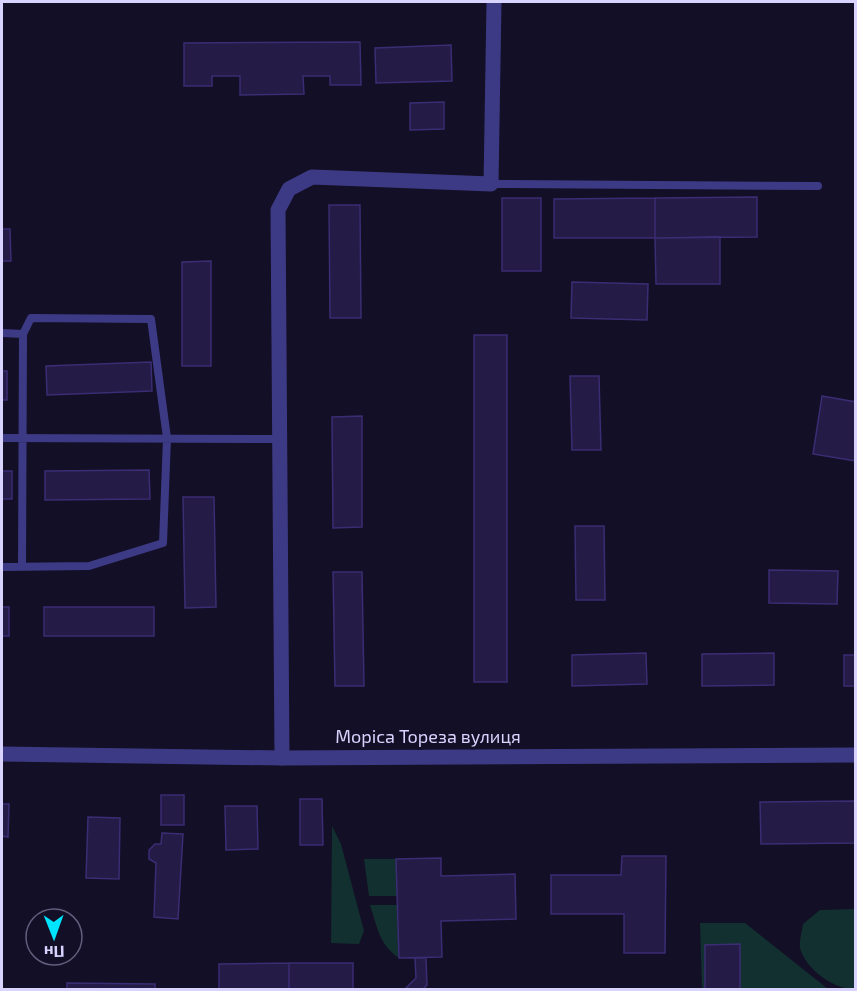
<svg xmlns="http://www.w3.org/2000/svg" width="857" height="991" viewBox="0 0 857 991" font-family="'Exo 2',sans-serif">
  <rect width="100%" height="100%" fill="#130f26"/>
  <path fill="#12302f" d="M332 826 341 844 364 931 359 944 331 943Z
    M364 859H396L397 896H369Z
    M370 905H397L399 958C379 945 377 926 370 905Z
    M855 909V989C835 990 806 970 800 948 799 942 802 931 803 924L820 910Z
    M700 923H745L828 989H702Z"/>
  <path fill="#241b47" stroke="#3b2d73" stroke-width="1.5" d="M360 42 361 85H330V76H303L304 94 240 95V76H212V86H184V43Z
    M451 45 452 81 376 83 375 48Z
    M444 102V129L410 130V103Z
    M757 197V237L655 238V198Z
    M502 198H541V271H502Z
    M655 198V238H554V199Z
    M329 205H360L361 318H330Z
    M2 229H10L11 261H2Z
    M720 237V284H656L655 238Z
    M211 261V366H182V262Z
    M572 282 648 284 647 320 571 318Z
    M474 335H507V682H474Z
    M151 362 152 391 47 395 46 366Z
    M2 371H7V400H2Z
    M570 376H599L601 450H572Z
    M822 396 856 402V461L813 454Z
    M362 416V527L333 528 332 417Z
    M149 470 150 499 45 500V471Z
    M2 471H12V499H2Z
    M183 497H214L216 607 185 608Z
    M575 526H604L605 600H576Z
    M769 570 838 571 837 604 769 603Z
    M333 572H362L364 686H335Z
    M2 607H9V636H2Z
    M44 607H154V636H44Z
    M646 653 647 684 572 686V655Z
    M774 653V685L702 686V654Z
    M844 655H856V686H844Z
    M161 795H184V825H161Z
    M300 799H322L323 845H300Z
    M856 801V843L761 844 760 802Z
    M2 804H9L8 837 2 836Z
    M225 806H257L258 849 226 850Z
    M88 817 120 818 119 879 86 878Z
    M162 833 183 834 178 919 154 917 156 863 149 859V850L155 844H161Z
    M622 856H666L665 953H624V914H551V875H621Z
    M441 858V876L515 874 516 919 441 921 442 957 399 958 396 859Z
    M740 944V990H705V945Z
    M415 958H426L427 985 422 990H404L416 978Z
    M289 963V990H219V964Z
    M289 963H353V990H289Z
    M67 983 155 984V990H67Z"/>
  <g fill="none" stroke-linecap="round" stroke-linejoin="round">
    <path stroke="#3d3a85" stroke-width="8" d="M491 184 818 186
      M2 333 23 334 31 318 151 319 167 438 163 543 89 566 2 567
      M2 438 279 439
      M22 567 23 334"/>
    <path stroke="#3d3a85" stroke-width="15" d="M282 758 278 210 289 189 312 177 491 184 494 2"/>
    <path stroke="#3d3a85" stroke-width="15" d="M2 754 282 758 856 755"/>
  </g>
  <g text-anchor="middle" stroke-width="6" stroke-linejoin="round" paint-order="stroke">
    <g font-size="18" fill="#d9d4ff" stroke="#130f26">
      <text x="428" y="743">Моріса Тореза вулиця</text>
    </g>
  </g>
  <rect width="857" height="991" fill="none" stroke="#d9d4ff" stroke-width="6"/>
  <g transform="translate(54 937) rotate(179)"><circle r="28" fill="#130f26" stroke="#625e7d" stroke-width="1.5"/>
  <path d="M0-4.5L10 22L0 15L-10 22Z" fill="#00e5ff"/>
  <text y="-9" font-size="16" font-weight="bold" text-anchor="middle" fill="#d9d4ff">Пн</text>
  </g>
</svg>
